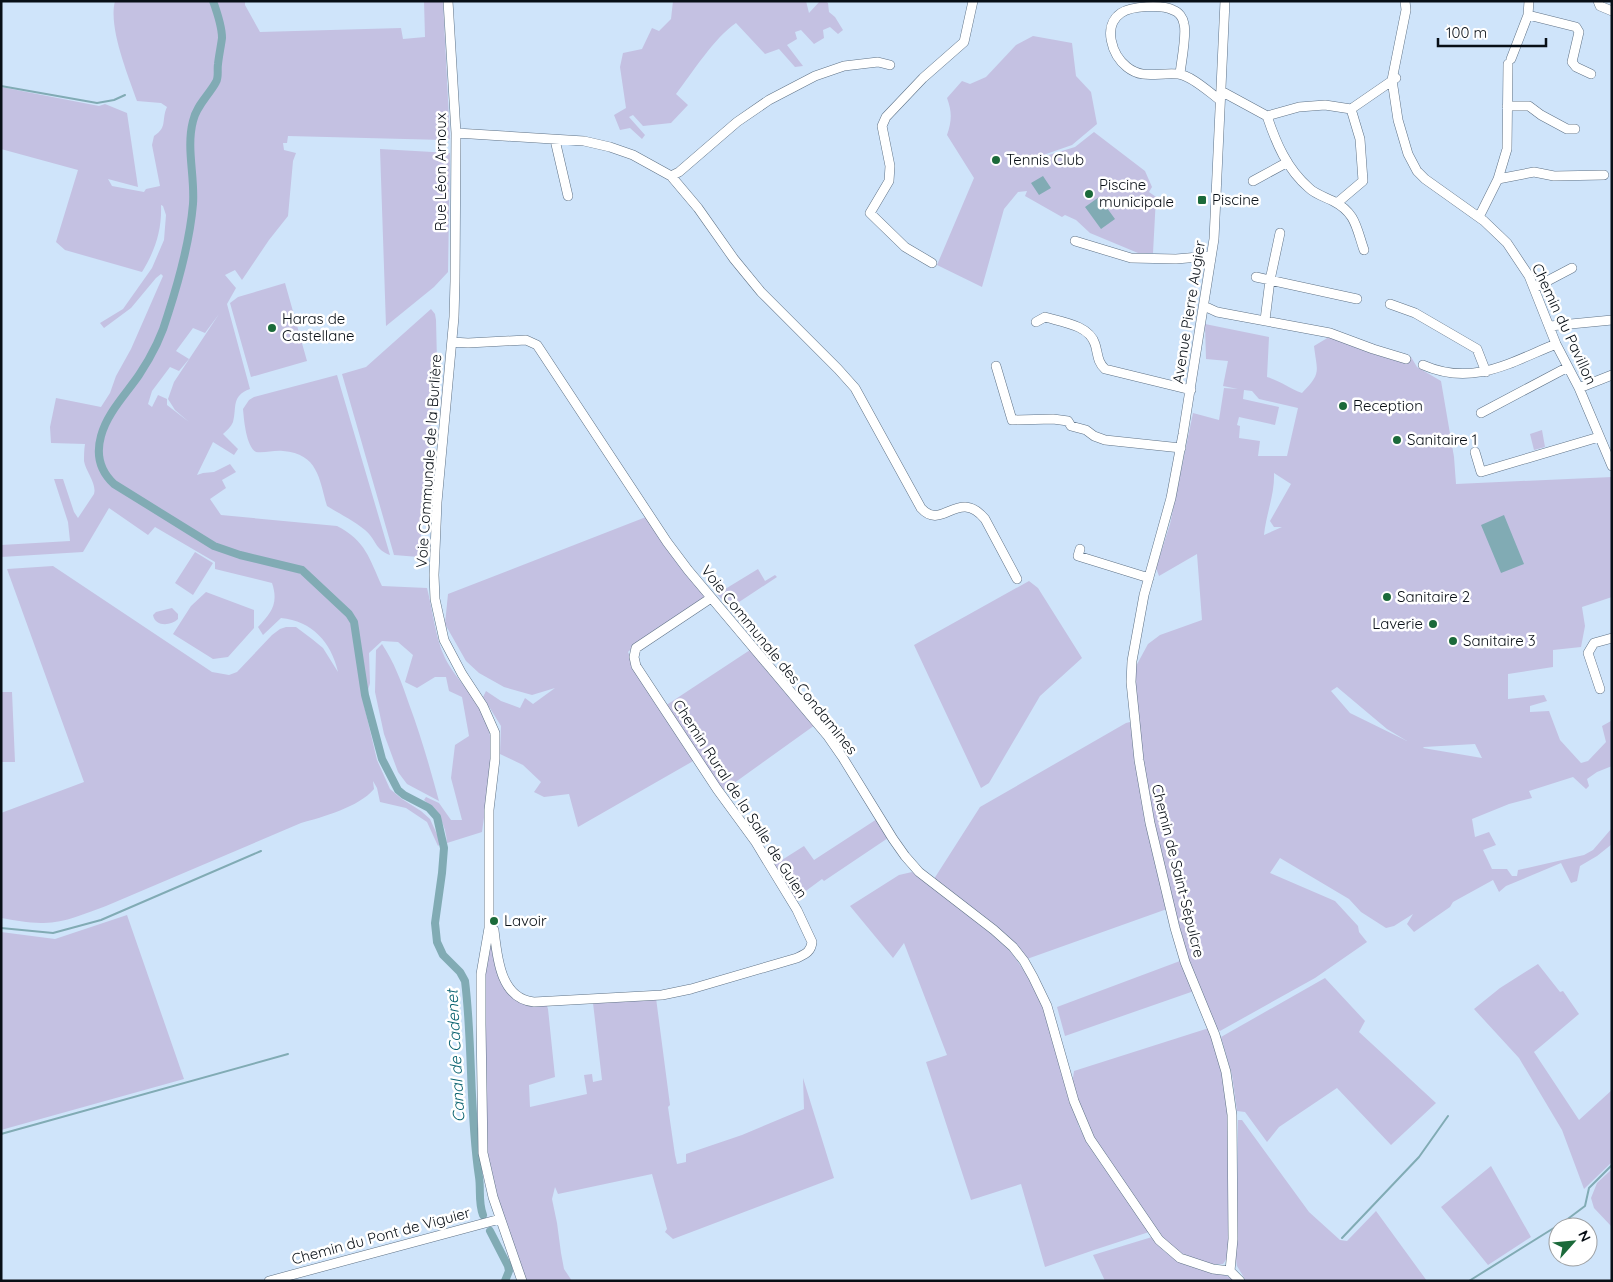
<svg xmlns="http://www.w3.org/2000/svg" width="1613" height="1282" viewBox="0 0 1613 1282" font-family="Quicksand,sans-serif">
  <rect width="100%" height="100%" fill="#cfe4fa"/>
  <path fill="#c4c1e2" fill-rule="evenodd" d="M115 1H245V5L260 32 401 28 403 39 425 37 424 1H443L450 139 444 140 288 136 287 143H283L284 150 296 153 293 161 288 216 269 240 242 280 235 270 225 275 236 288 227 304 250 389C231 396 237 407 233 422 231 427 227 430 223 434L238 449 234 455 213 442 197 475 203 473 214 472 230 464 236 472 222 480 226 488 210 499 221 515 337 526C366 541 369 558 382 586L427 588C433 611 435 637 445 658 457 682 483 702 489 729 494 758 486 802 482 832L447 843C446 824 438 812 424 800L426 797 439 803 451 820H462L451 778 455 745 469 736 462 697 449 691 446 677H435L417 688 405 682 413 655 398 642 382 641 369 653 370 683 364 705 377 760 390 789 402 799 421 811 430 819 441 843 438 846 427 822 406 808 380 802 377 788 373 781 374 789C359 807 323 817 301 823L106 906C86 913 63 924 41 923 28 923 14 920 1 918V813L84 782 7 569 53 566 212 672 229 675 237 672 272 635 280 629 286 627H296L312 639 323 648 338 672C331 642 312 621 281 618L263 635 258 627C271 613 279 604 272 583L215 569V562L155 527 148 535 109 508 83 552 1 557V545L70 541 68 522 54 479H63L74 512 78 518 94 494C97 484 86 472 84 461 84 456 84 450 85 444L51 443 50 427 56 398 101 407 110 393 116 376 131 349 163 276 161 274 156 278 131 308 104 328 100 323 123 309 152 268 164 240 166 215 163 206 161 205C162 230 155 251 142 272L65 250 56 242 78 170 1 149V87L99 106 105 104 127 113 138 187 108 179 112 186 144 192 146 189 160 186 152 145 154 136C168 127 161 120 167 107L161 103 137 101C128 75 108 27 115 1ZM219 314 174 382 168 399 175 410 189 422 167 405V399L158 395 152 407 148 404 152 391 170 367 179 371 189 359 176 351 193 328 205 333Z
    M673 1H806L809 13 820 1H825L828 3 829 12 835 17 843 30 838 34 830 27 823 30 824 38 814 44 801 30 795 32 797 39 787 45 803 66 795 67 779 49 765 54 736 23C714 38 693 72 676 94L688 105 671 123 643 126 633 115 629 117 645 135 642 139 630 128 620 130 614 115 626 108 620 67 623 53 642 49 652 28 659 31 671 19Z
    M1033 36 1072 43 1076 76 1091 92 1097 124 1072 145 1032 159 1030 157 1029 161 1075 147 1094 132 1145 171 1152 187 1149 192 1156 197 1153 253H1138L1090 233 1076 220 1065 215 1062 217 1025 196 1027 191 1018 192 1004 209 982 287 937 265 974 178 947 135C952 120 952 112 947 98L962 81 970 84 986 77 1016 45Z
    M380 149 450 153 448 272 434 287 386 326Z
    M285 283 307 361 251 377 230 303 238 297Z
    M431 309 435 314 436 320 437 362 419 557 394 555 342 374 366 367Z
    M1205 324 1269 337 1267 377C1281 381 1288 388 1302 393 1322 373 1317 372 1314 346L1329 337 1356 347 1364 341 1411 357 1417 367 1441 381 1454 457 1456 484 1612 477V597L1582 607 1585 626 1581 647 1553 650V667L1508 674V699L1544 695 1547 701 1530 706V712L1549 711 1560 740 1581 763 1588 761 1606 742 1602 726 1611 721 1612 766 1597 772 1587 779 1589 786 1586 789 1573 777 1529 791 1532 798 1509 804 1472 819 1475 837 1489 832 1496 845 1483 850 1492 869H1507L1512 876H1517L1518 870 1584 855 1593 850 1612 828V844L1597 856 1580 866 1577 881 1571 883 1561 863 1506 886 1499 892 1493 880 1453 902 1450 907 1414 932 1407 924 1413 914 1394 926 1386 928 1361 912 1349 899 1280 858 1270 873 1335 901 1358 926 1359 932 1367 942 1315 978 1220 1031 1216 1028 1187 958 1177 924 1149 801 1137 722 1135 668 1148 644 1160 635 1202 620 1197 554 1159 576 1156 568 1170 524 1193 413 1219 420 1224 388 1238 389 1223 386 1228 361 1206 359ZM1244 390 1252 391 1259 399 1298 408 1287 456H1258L1260 441 1239 438 1240 426 1237 425 1239 417 1275 425 1279 407 1243 399ZM1274 473 1291 484 1270 521 1274 527H1282L1264 535C1266 514 1275 494 1274 473ZM1337 687 1387 729 1407 741 1350 713 1331 691ZM1475 744 1482 758 1423 748 1424 747Z
    M337 375 390 555C375 550 376 539 365 530 354 521 340 514 327 506 319 478 318 454 283 451 274 450 266 453 256 452 246 446 244 420 243 409L249 400 254 397Z
    M1542 430 1545 447 1534 450 1530 434Z
    M646 517 705 594 703 600 636 644 628 652 635 667 695 760 578 827 569 794 544 797 534 792 541 782 523 765 500 754 501 726 483 697 486 691 501 701 520 708 525 698 533 704 555 688 532 695 504 687 479 673 466 661 445 624 448 594Z
    M195 552 213 563 193 595 175 583Z
    M758 569 765 581 775 575 777 577 730 608 717 594Z
    M1029 581 1038 588 1082 658 1040 696 989 783 981 788 914 645Z
    M206 592 254 610V628L228 657 213 659 173 634 191 606Z
    M172 608 178 614V619C171 626 155 627 153 615L156 612Z
    M382 644C394 662 402 683 409 704 421 736 430 768 439 801L407 784 398 772 384 734 375 692 376 650Z
    M750 650 815 725 723 791 701 757 665 706Z
    M1 692H12L15 762H1Z
    M1130 722 1139 781 1167 909 1027 959 934 879 980 807 1126 723Z
    M877 819 888 838 824 881 822 879 795 899 774 865 804 846 814 860Z
    M912 872 983 926 1011 952 1032 982 1045 1010 1079 1127 1095 1155 1149 1232 1094 1250 1045 1267 1021 1184 971 1200 926 1062 947 1055 904 943 893 958 850 906 899 875Z
    M127 915 184 1079 1 1130V932L55 939Z
    M491 939 508 991 546 1003 548 1009 555 1077 529 1085 530 1107 587 1094 584 1075 592 1074 593 1082 602 1080 593 1003 656 998 670 1105 668 1107 675 1155 677 1164 686 1162V1154L742 1135 804 1109 803 1078 834 1178 673 1239 665 1232 667 1229 652 1174 558 1194 555 1187 552 1199 557 1223 561 1253 564 1269 572 1281H526L502 1214 487 1154 484 1011 485 976Z
    M1180 961 1194 991 1065 1036 1057 1007Z
    M1538 964 1560 992 1563 991 1579 1014 1534 1052 1579 1120 1612 1090V1162L1584 1189 1562 1130 1519 1058 1474 1009 1500 988Z
    M1325 978 1365 1021 1359 1032 1436 1103 1391 1145 1337 1088 1279 1127 1267 1142 1245 1112 1237 1111 1232 1075 1221 1037Z
    M1209 1028 1218 1055 1225 1085 1228 1115 1229 1240 1228 1257 1223 1264H1212L1189 1258 1166 1243 1087 1127 1072 1085 1074 1071Z
    M1238 1120H1242L1309 1212 1340 1240 1347 1241 1376 1211 1427 1281H1246L1237 1266 1234 1249 1237 1231Z
    M1491 1166 1531 1237 1488 1265 1441 1207Z
    M1612 1169V1225L1611 1226 1594 1208 1591 1198 1597 1183Z
    M1152 1237 1164 1251 1177 1261 1230 1277 1235 1281H1105L1093 1255Z"/>
  <path fill="#81abb4" d="M1043 176 1051 188 1039 195 1031 183Z
    M1099 197 1115 219 1101 229 1085 207Z
    M1504 515 1524 564 1501 573 1481 525Z"/>
  <g fill="none" stroke-linecap="round" stroke-linejoin="round">
    <path stroke="#81abb4" stroke-width="2" d="M1 86 97 103 114 100 125 95
      M1 928 53 933 101 920 261 851
      M1 1134 288 1054
      M1342 1238 1419 1157 1448 1116
      M1469 1281 1565 1221 1585 1206 1589 1188 1612 1165"/>
    <path stroke="#81abb4" stroke-width="8" d="M213 1C217 12 222 26 222 38 221 46 219 55 218 64 217 70 219 77 216 82 209 95 196 106 193 121 186 148 195 176 193 204 190 239 179 280 168 314 162 336 151 357 139 375 126 394 107 413 101 436 96 454 100 471 114 484L214 546 240 555 302 570 349 614 354 622 365 695 382 759 398 790 404 795 429 808 437 817 444 848 442 873 435 923 437 942 443 955 460 972 465 981C473 1046 469 1112 479 1177 481 1189 478 1202 483 1215
      M490 1231 508 1266 509 1271 505 1281"/>
    <defs>
      <path id="minor" d="M448 1 456 133 455 281 454 317 437 502 434 575 435 599 444 640 462 674 483 706 495 733V759L489 810V928L481 974V1024L483 1153 493 1197 522 1281
        M1225 1 1214 239 1183 434 1171 498 1144 595 1132 661 1131 682 1139 760 1150 823 1175 928 1185 962 1215 1035 1226 1072 1232 1115 1233 1239 1230 1271
        M1405 1 1406 10 1392 80 1398 120 1408 154 1417 171 1425 179 1484 221 1507 243 1529 276 1556 344 1579 388 1612 466
        M1598 1 1600 6 1612 11
        M1528 15 1576 27 1579 32 1572 62 1576 67 1591 74
        M1511 59 1528 15 1529 1
        M1180 74C1181 63 1187 34 1184 24 1183 18 1179 12 1173 10 1162 4 1131 6 1121 13 1102 26 1112 55 1127 67 1143 80 1159 72 1178 74 1191 75 1210 93 1220 100
        M1221 91 1267 116 1299 107 1325 105 1351 109 1396 78
        M1507 106H1529L1541 115 1567 129H1575
        M1267 116C1276 143 1287 169 1309 188 1315 194 1325 197 1333 201 1356 213 1356 227 1364 250
        M456 133 584 141 610 147 633 155 671 176 698 208 734 259 761 292 838 369 855 388 921 508C942 532 958 487 985 519L1017 579
        M555 140 568 196
        M671 176 679 172 737 122 769 100 815 76 844 66 878 62 890 65
        M1498 179 1534 172 1554 176 1604 175
        M1253 181 1286 163
        M1337 203 1363 181 1360 139 1351 109
        M1479 217 1498 179 1507 149 1508 64
        M1075 241 1131 258 1176 259 1211 256
        M932 263 905 247 870 213 889 181 890 166 882 126 886 117 923 78 964 42 973 1
        M1256 277 1357 299
        M1534 288 1572 268
        M1390 304 1415 313 1477 349 1486 372
        M1204 306 1217 312 1330 333 1373 349 1406 359
        M1265 320 1270 280 1280 233
        M1036 322 1045 317C1062 322 1089 325 1095 344 1098 353 1097 362 1105 369L1191 390
        M1550 326 1612 320
        M452 342 468 343 526 340 537 345 541 351 667 542 688 570 827 735 843 758 893 839 905 856 919 872 994 930 1013 947 1024 961 1033 977 1047 1006 1074 1101 1090 1139 1159 1240 1180 1258 1213 1269 1230 1271
        M1423 365C1473 387 1511 362 1556 344
        M996 366 1012 420 1053 419 1068 421 1071 426 1086 430 1094 436 1105 440 1181 448
        M1579 388 1612 375
        M1481 413 1568 367
        M1475 452 1481 472 1599 437
        M1080 549 1078 556 1149 578
        M1600 689 1588 653 1594 643 1612 638
        M489 928 494 930C497 956 500 999 534 1002L662 995 691 989 797 958C805 954 811 952 812 942L797 910 755 841 717 789 636 666 634 657 636 648 711 598
        M1230 1271 1240 1281
        M269 1281 500 1219"/>
    </defs>
    <use href="#minor" stroke="#5f7286" stroke-width="10"/>
    <use href="#minor" stroke="#fff" stroke-width="9"/>
  </g>
  <g fill="#1b6a3a" stroke="#fff" stroke-width="2">
    <circle cx="996" cy="160" r="5"/>
    <circle cx="1089" cy="194" r="5"/>
    <rect x="1197" y="195" width="10" height="10" rx="2.5"/>
    <circle cx="272" cy="328" r="5"/>
    <circle cx="1343" cy="406" r="5"/>
    <circle cx="1397" cy="440" r="5"/>
    <circle cx="1387" cy="597" r="5"/>
    <circle cx="1433" cy="624" r="5"/>
    <circle cx="1453" cy="641" r="5"/>
    <circle cx="494" cy="921" r="5"/>
  </g>
  <g text-anchor="middle" stroke-width="5" stroke-linejoin="round" paint-order="stroke">
    <g font-size="15" fill="#080f16" stroke="#fff" text-anchor="start">
      <text x="1006" y="165">Tennis Club</text>
      <text x="1099" y="190">Piscine<tspan x="1099" dy="17">municipale</tspan></text>
      <text x="1212" y="205">Piscine</text>
      <text x="282" y="324">Haras de<tspan x="282" dy="17">Castellane</tspan></text>
      <text x="1353" y="411">Reception</text>
      <text x="1407" y="445">Sanitaire 1</text>
      <text x="1397" y="602">Sanitaire 2</text>
      <text x="1423" y="629" text-anchor="end">Laverie</text>
      <text x="1463" y="646">Sanitaire 3</text>
      <text x="504" y="926">Lavoir</text>
    </g>
    <g font-size="15" fill="#080f16" stroke="#fff">
      <text transform="translate(441 172) rotate(-90)" y="5">Rue Léon Arnoux</text>
      <text transform="translate(1189 312) rotate(-81)" y="5">Avenue Pierre Augier</text>
      <text transform="translate(1564 324) rotate(65)" y="5">Chemin du Pavillon</text>
      <text transform="translate(429 461) rotate(-86)" y="5">Voie Communale de la Burlière</text>
      <text transform="translate(779 660) rotate(51)" y="5">Voie Communale des Condamines</text>
      <text transform="translate(740 799) rotate(57)" y="5">Chemin Rural de la Salle de Guien</text>
      <text transform="translate(1178 871) rotate(76)" y="5">Chemin de Saint-Sépulcre</text>
      <text transform="translate(381 1236) rotate(-15)" y="5">Chemin du Pont de Viguier</text>
    </g>
    <g font-size="16" font-style="italic" fill="#08626f" stroke="#fff">
      <text transform="translate(455 1056) rotate(-93)" y="6">Canal de Cadenet</text>
    </g>
  </g>
  <rect width="1613" height="1282" fill="none" stroke="#080f16" stroke-width="5"/>
  <g transform="translate(1573 1242) rotate(63)"><circle r="24" fill="#ffffff" stroke="#9c9fa2"/>
  <path d="M0-4L9 19L0 12L-9 19Z" fill="#1b6a3a"/>
  <text y="-8" font-size="14" font-weight="bold" text-anchor="middle" fill="#080f16">N</text>
  </g>
  <path d="M1438 38v8h108v-8" fill="none" stroke="#080f16" stroke-width="2.5"/>
  <text x="1446" y="38" font-size="15" fill="#080f16" stroke="#ffffff" stroke-width="4" paint-order="stroke">100 m</text>
</svg>
